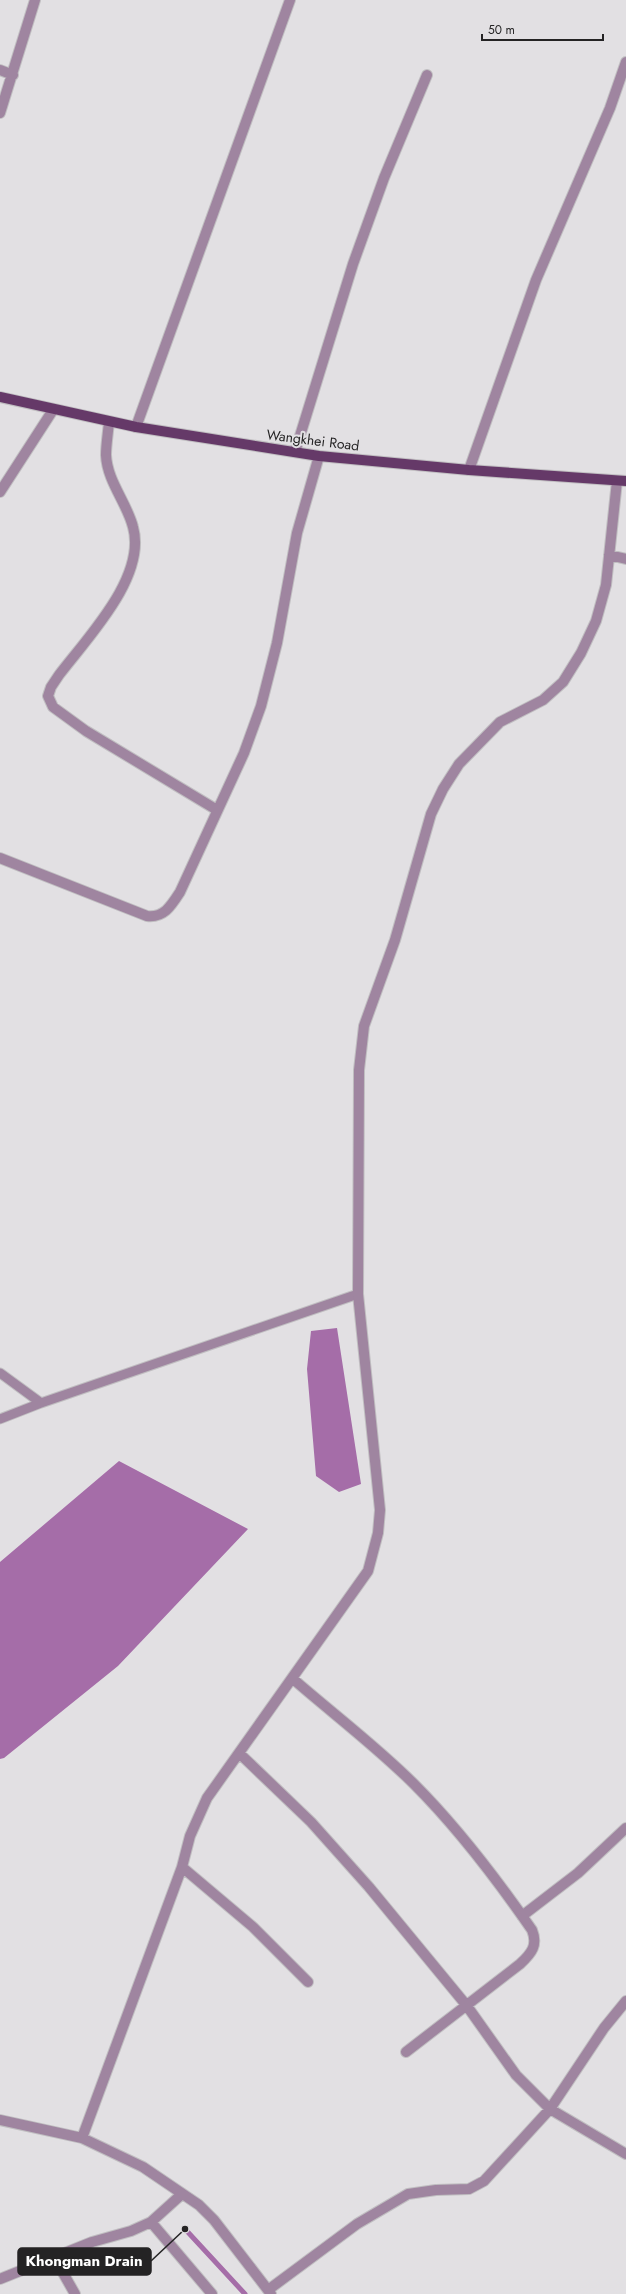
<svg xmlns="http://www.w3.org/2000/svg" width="626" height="2294" viewBox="0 0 626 2294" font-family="Jost,sans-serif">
  <rect width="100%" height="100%" fill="#e2e0e3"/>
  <path fill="#a56da8" d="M337 1328 361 1484 339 1492 316 1476 307 1369 311 1331Z
    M119 1461 248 1529 118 1666 4 1758 0 1759V1562Z"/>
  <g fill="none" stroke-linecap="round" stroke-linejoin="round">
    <path stroke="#a56da8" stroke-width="5" d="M185 2229 245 2294"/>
    <defs>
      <path id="service" d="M0 1373 41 1403
        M0 1419 41 1403 358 1294"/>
      <path id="minor" d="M0 70 13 75
        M0 113 35 0
        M109 422C108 433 106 445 106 455 107 481 127 503 133 527 147 577 87 638 59 675L51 687 48 696 53 707 86 731 217 810
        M136 427 290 0
        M295 452 353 264 384 178 427 75
        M469 470 536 280 610 108 626 62
        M0 492 53 410
        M609 555 626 559
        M0 858 147 916C164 918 171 906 180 892L244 753 261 706 277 643 297 533 319 456
        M292 1678C332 1713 376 1746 414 1784 458 1828 496 1878 532 1930 538 1945 532 1953 520 1964L406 2052
        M239 1753 311 1822 369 1887 467 2006 516 2075 550 2109 626 2154
        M182 1867 253 1927 308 1982
        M522 1916 578 1873 626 1828
        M0 2120 82 2138 143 2167 199 2205 214 2220 271 2294
        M82 2138 182 1867 190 1836 207 1798 368 1571 378 1533 380 1510 358 1294 359 1070 364 1026 395 940 431 814 443 789 459 764 500 722 543 700 563 682 581 653 596 621 606 585 617 481
        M151 2222 212 2294
        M54 2257 75 2294
        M0 2279 92 2242 131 2231 151 2222 182 2194
        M268 2290 357 2224 408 2194 436 2190 469 2189 484 2181 550 2109 604 2028 626 2001"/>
      <path id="primary" d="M0 397 136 427 319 456 469 470 626 481"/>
    </defs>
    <use href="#service" stroke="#c0bec1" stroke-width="11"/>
    <use href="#minor" stroke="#c0bec1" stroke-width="12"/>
    <use href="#primary" stroke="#c0bec1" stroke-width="12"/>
    <use href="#service" stroke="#9f85a0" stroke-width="9"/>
    <use href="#minor" stroke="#9f85a0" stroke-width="10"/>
    <use href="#primary" stroke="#653968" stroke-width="10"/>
  </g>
  <g text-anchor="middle" stroke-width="4" stroke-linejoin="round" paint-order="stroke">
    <g font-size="14" fill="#242324" stroke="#e2e0e3">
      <text transform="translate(313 440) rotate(7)" y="5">Wangkhei Road</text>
    </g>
  </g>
  <path fill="none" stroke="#242324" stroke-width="1.5" d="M185 2229L151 2261"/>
  <circle fill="#242324" stroke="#e2e0e3" stroke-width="1.5" cx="185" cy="2229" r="4"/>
  <rect fill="#242324" stroke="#242324" stroke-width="1.5" x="18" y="2248" width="133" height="27" rx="4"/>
  <g font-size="15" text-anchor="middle" font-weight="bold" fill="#fff">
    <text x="84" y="2266">Khongman Drain</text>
  </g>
  <path d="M482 34v6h121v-6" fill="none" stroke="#242324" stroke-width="2"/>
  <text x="488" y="34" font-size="12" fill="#242324" stroke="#e2e0e3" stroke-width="3" paint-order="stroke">50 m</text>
</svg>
